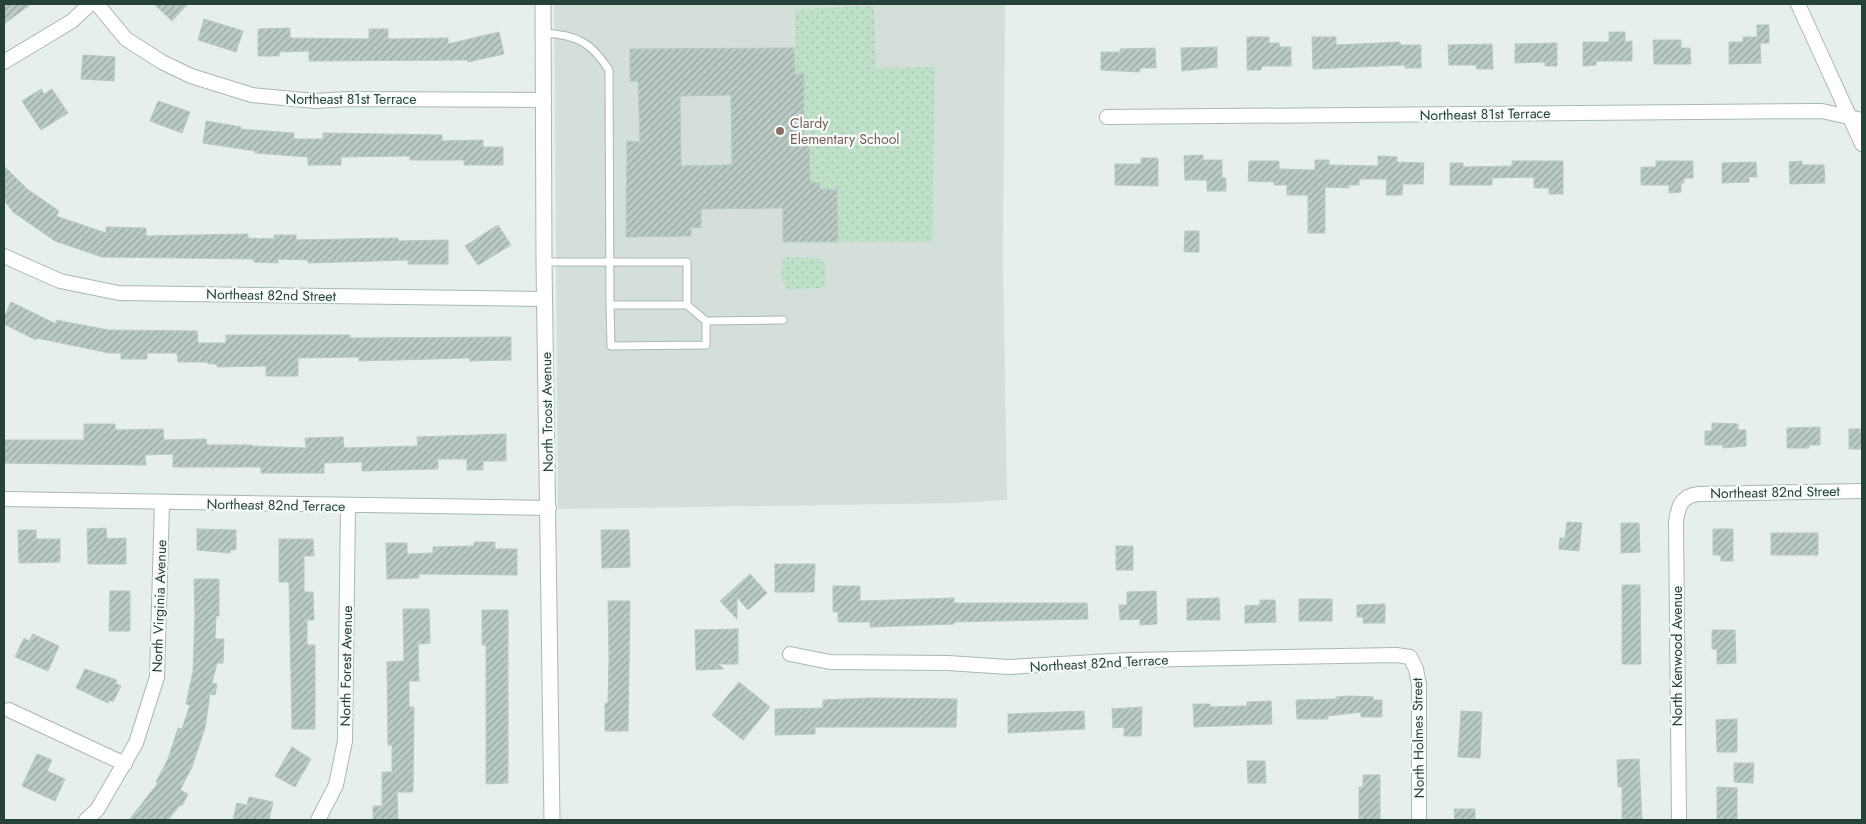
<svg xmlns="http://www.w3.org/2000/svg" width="1866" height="824" viewBox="0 0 1866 824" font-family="Jost,sans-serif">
  <defs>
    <pattern id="park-dots" width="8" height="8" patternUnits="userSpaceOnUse" patternTransform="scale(1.25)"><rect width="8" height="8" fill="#bfe0c8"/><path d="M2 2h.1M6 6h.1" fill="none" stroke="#a4c1ad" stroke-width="1.8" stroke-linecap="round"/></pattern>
    <pattern id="building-hatch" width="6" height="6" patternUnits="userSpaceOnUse" patternTransform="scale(1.25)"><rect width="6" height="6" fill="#bbcac4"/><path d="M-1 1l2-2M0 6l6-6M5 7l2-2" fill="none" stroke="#98a6a0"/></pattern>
  </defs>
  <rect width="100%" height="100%" fill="#e6efeb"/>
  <path fill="#d4dfda" d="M554 4H1005L1003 258 1007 500 960 503 558 509Z"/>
  <path fill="url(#park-dots)" d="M874 6 876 68 935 67 932 242H838L837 190 819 189 820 183 810 182 809 145 804 143V74H795V9Z
    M783 257 819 258 826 266 825 288 787 289 781 277Z"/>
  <path fill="url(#building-hatch)" stroke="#b8c9c2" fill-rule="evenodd" d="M4 4H31L4 24Z
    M154 4H188L172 21Z
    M204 19 243 31 236 52 198 40Z
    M1757 25H1769V43H1760L1761 63 1729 64V42H1743V37H1757Z
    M290 28V38L369 39V29H388V39L448 38V44L499 32 504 54 468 62V60L309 61V51L279 52V56H258V29Z
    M1609 32H1625V42L1632 41V61H1596V65L1583 66V42H1609Z
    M1247 37H1269V43H1279L1280 47H1291V66H1262L1261 70H1247Z
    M1312 37H1336V45L1400 42V45H1421V68H1405V65L1313 69Z
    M1653 40H1681V48H1690L1691 64H1654Z
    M1557 43V66H1545V62L1515 63V44Z
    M1492 44 1493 69H1477L1476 65H1449L1448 45Z
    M1217 47V67L1182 71 1181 48Z
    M794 48 795 74H804V143L809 144 810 182 820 183 819 189 837 190 838 242H783V208L701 209V228L691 227V236L626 237 627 141 640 142 638 81H630V49ZM731 95 732 165 681 166 680 96Z
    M1155 48 1156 68H1140V72L1101 70V52H1120V49Z
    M83 55 115 57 114 81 81 79Z
    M41 89 44 94 52 89 68 113 41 130 22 101Z
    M158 101 190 112 182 133 150 121Z
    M206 121 241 127 240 129 294 133V139H323V133L442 135V141L483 140V147H503V165H464V160H410V156L341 157V165H308V157L255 153V151L203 143Z
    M1203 155V160H1222V178H1226V191H1207V180H1185L1184 156Z
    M1378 156 1397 157V162L1424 163 1423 184H1403L1402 195H1386L1387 179H1359V185H1349V188L1325 187V233H1308V195H1287V185H1274V182L1248 181 1249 161H1279V169L1315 170V160H1329V165L1378 166Z
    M1141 158H1158V186L1115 185V164H1141Z
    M1512 161H1563V194H1549V188H1534V177L1492 178V185H1450V163H1463V167L1512 166Z
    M1656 161H1693V178H1684V183H1681V192L1669 193V185H1641V167H1656Z
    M1802 161V165H1824L1825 183 1790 184 1789 162Z
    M1756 162 1757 177H1749V182L1722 183V163Z
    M4 166 27 189 59 211 56 216 106 233V227L146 228V236L248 234V238L274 239V235H296V240L398 238V241L448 240V264H408V260L308 263V260L278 259V263L254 262V259L102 257 55 241 13 212 4 200Z
    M498 225 511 245 478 265 465 246Z
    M1185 231H1199V252H1184Z
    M11 302 56 324V320L108 330 197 331 198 343H226V335H350V338L511 337V360L470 361 469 358 359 361V357L298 358V376H266V366L217 367V364H208V362H178L177 353H147V359H121V353H109L37 338 36 340 4 324V318Z
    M1712 423 1738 424V430H1746V446L1723 448V445H1705V431H1712Z
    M84 424H115V430L163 429 164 440 206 439 207 445H252V446L306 448 305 438 343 437 344 448 418 446 417 437 506 434V461H483V470H467V459H438V469L397 470 362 471V462L324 463V473H261V467H173V454L145 455 146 465 4 463V440H84Z
    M1820 427V445H1809V448H1787V428Z
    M1849 429H1862V449H1849Z
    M1567 522 1582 523 1579 551 1559 549 1560 538H1565Z
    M1621 523H1639L1640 552 1621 553Z
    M106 528 107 539 126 538V564H88L87 529Z
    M197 529 236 530V550H230V553L197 550Z
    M1713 529H1733V561H1721V555H1713Z
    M18 530H36V539H60V562L19 563Z
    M601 530H629L630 567 602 568Z
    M1771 533H1818V555H1771Z
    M279 539H313L314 556H304V592H313L314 620H307V645H315V729H292L289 582H279Z
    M474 542H495V549H517V575L419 574V578L387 579 386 543H407V554L433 553V547L474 546Z
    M1116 546H1133V570H1116Z
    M775 564H815L814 592H775Z
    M750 574 767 593 748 610 737 597V619L720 601Z
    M194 579H219V616H216L215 639H224L223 663H217L212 683 217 684 215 695 210 694 205 728 192 767 180 790 188 794 182 806 180 805 168 820H129L158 783 156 782 168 759 178 728 182 729 190 705 186 704 193 671 195 616Z
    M1622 585H1640L1641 664H1622Z
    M833 586H860V601L954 598V603H1087L1088 619 954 622V624L870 627V622H838V612H833Z
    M110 591H130V631H109Z
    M1156 591 1157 624 1140 625V619L1120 620 1119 605H1127V592Z
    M1219 598 1220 620H1187V599Z
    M1299 599H1332V621H1299Z
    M1260 600H1275L1276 622 1245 623V606L1260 605Z
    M608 601H630L628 731H605V703H608L609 657Z
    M1385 604V623H1363V617H1357V605Z
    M403 609H429L430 643 418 644 419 681H409V707H414L413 792H397L398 820H373V806H382V772H392V745H388L387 662 404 661Z
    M482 610H508V783L486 784V645H482Z
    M738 629V664H718L724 669 696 670 695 630Z
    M1712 630H1735L1736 663 1717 664V649H1712Z
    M33 634 59 646 48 671 15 657 24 638 29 641Z
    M85 669 117 680 115 683 121 686 113 702 109 700 108 703 76 688Z
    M739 682 770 707 743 740 712 715Z
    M1349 696 1373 697V700H1382V717H1361V712L1328 716V719H1297L1296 700 1337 699 1336 697Z
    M871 698 957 699 956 727H815V734L775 735V709L823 708V700Z
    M1271 701 1272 724 1194 727 1193 704H1210V707L1247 706V702Z
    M1142 707 1141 736H1124V727L1113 728 1112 709Z
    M1084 711 1085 729 1008 733V714Z
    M1461 711 1482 712 1480 758 1458 757Z
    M1737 719V752H1717L1716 720Z
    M292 747 311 759 295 787 275 776Z
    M37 754 52 760 47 771 65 779 55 801 22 786Z
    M1639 759 1642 820H1622V787H1618L1617 760Z
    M1247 761H1265L1266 783H1248Z
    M1734 763H1754L1753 783 1734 782Z
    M1363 775H1380V820H1359V787H1363Z
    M1717 787 1737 788V820H1717Z
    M249 797 273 802 269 820H233L237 803 247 805Z
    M1454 809H1475V820H1455Z"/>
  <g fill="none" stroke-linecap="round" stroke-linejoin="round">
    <defs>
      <path id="service" d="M544 33C577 35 591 42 609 70L610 305H687V262H544
        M610 305 611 346 706 345V321L687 305
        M706 321 783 320"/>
      <path id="minor" d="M97 4 126 39 162 62 191 76 252 95 315 101 348 99 544 100
        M1798 4 1862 144
        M4 62 72 21 90 4
        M1107 117 1822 111 1862 120
        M4 256 60 281 119 293 545 299
        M4 499 549 508
        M790 654 830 662 948 663 1008 667 1130 660 1396 655 1410 657 1416 669 1419 685V820
        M9 710 125 764
        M86 820 97 810 136 743 157 677 162 503
        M318 820 336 785 345 741 348 506
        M1679 820 1676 522C1678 507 1681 496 1698 494L1862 491"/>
      <path id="tertiary" d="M543 4 544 262 552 820"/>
    </defs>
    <use href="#service" stroke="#a8b8b2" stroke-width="9"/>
    <use href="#minor" stroke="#a8b8b2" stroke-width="16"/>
    <use href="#tertiary" stroke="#a8b8b2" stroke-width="17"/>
    <use href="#service" stroke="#fff" stroke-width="7"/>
    <use href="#minor" stroke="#fff" stroke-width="14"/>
    <use href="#tertiary" stroke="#fff" stroke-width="15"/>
  </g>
  <circle fill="#8d6e63" stroke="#f7fbf9" stroke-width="2" cx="780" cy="131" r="5"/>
  <g text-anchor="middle" stroke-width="4.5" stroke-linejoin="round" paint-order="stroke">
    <g font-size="14" fill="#24423a" stroke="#f7fbf9">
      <text x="351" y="104">Northeast 81st Terrace</text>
      <text transform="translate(1485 114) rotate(-1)" y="5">Northeast 81st Terrace</text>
      <text transform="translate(271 295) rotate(1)" y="5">Northeast 82nd Street</text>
      <text transform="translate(547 412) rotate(-91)" y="5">North Troost Avenue</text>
      <text transform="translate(1775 492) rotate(-1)" y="5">Northeast 82nd Street</text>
      <text transform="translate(276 505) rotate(1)" y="5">Northeast 82nd Terrace</text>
      <text transform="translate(159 606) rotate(-88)" y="5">North Virginia Avenue</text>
      <text transform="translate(1677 656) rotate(-90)" y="5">North Kenwood Avenue</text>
      <text transform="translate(1099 663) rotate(-3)" y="5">Northeast 82nd Terrace</text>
      <text transform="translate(346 666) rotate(-89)" y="5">North Forest Avenue</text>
      <text transform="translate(1418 738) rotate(-91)" y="5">North Holmes Street</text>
    </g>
    <g font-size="14" fill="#785e54" stroke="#f7fbf9" text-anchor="start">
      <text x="790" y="128">Clardy<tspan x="790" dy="16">Elementary School</tspan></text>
    </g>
  </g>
  <rect width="1866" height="824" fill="none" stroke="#24423a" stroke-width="10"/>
</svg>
